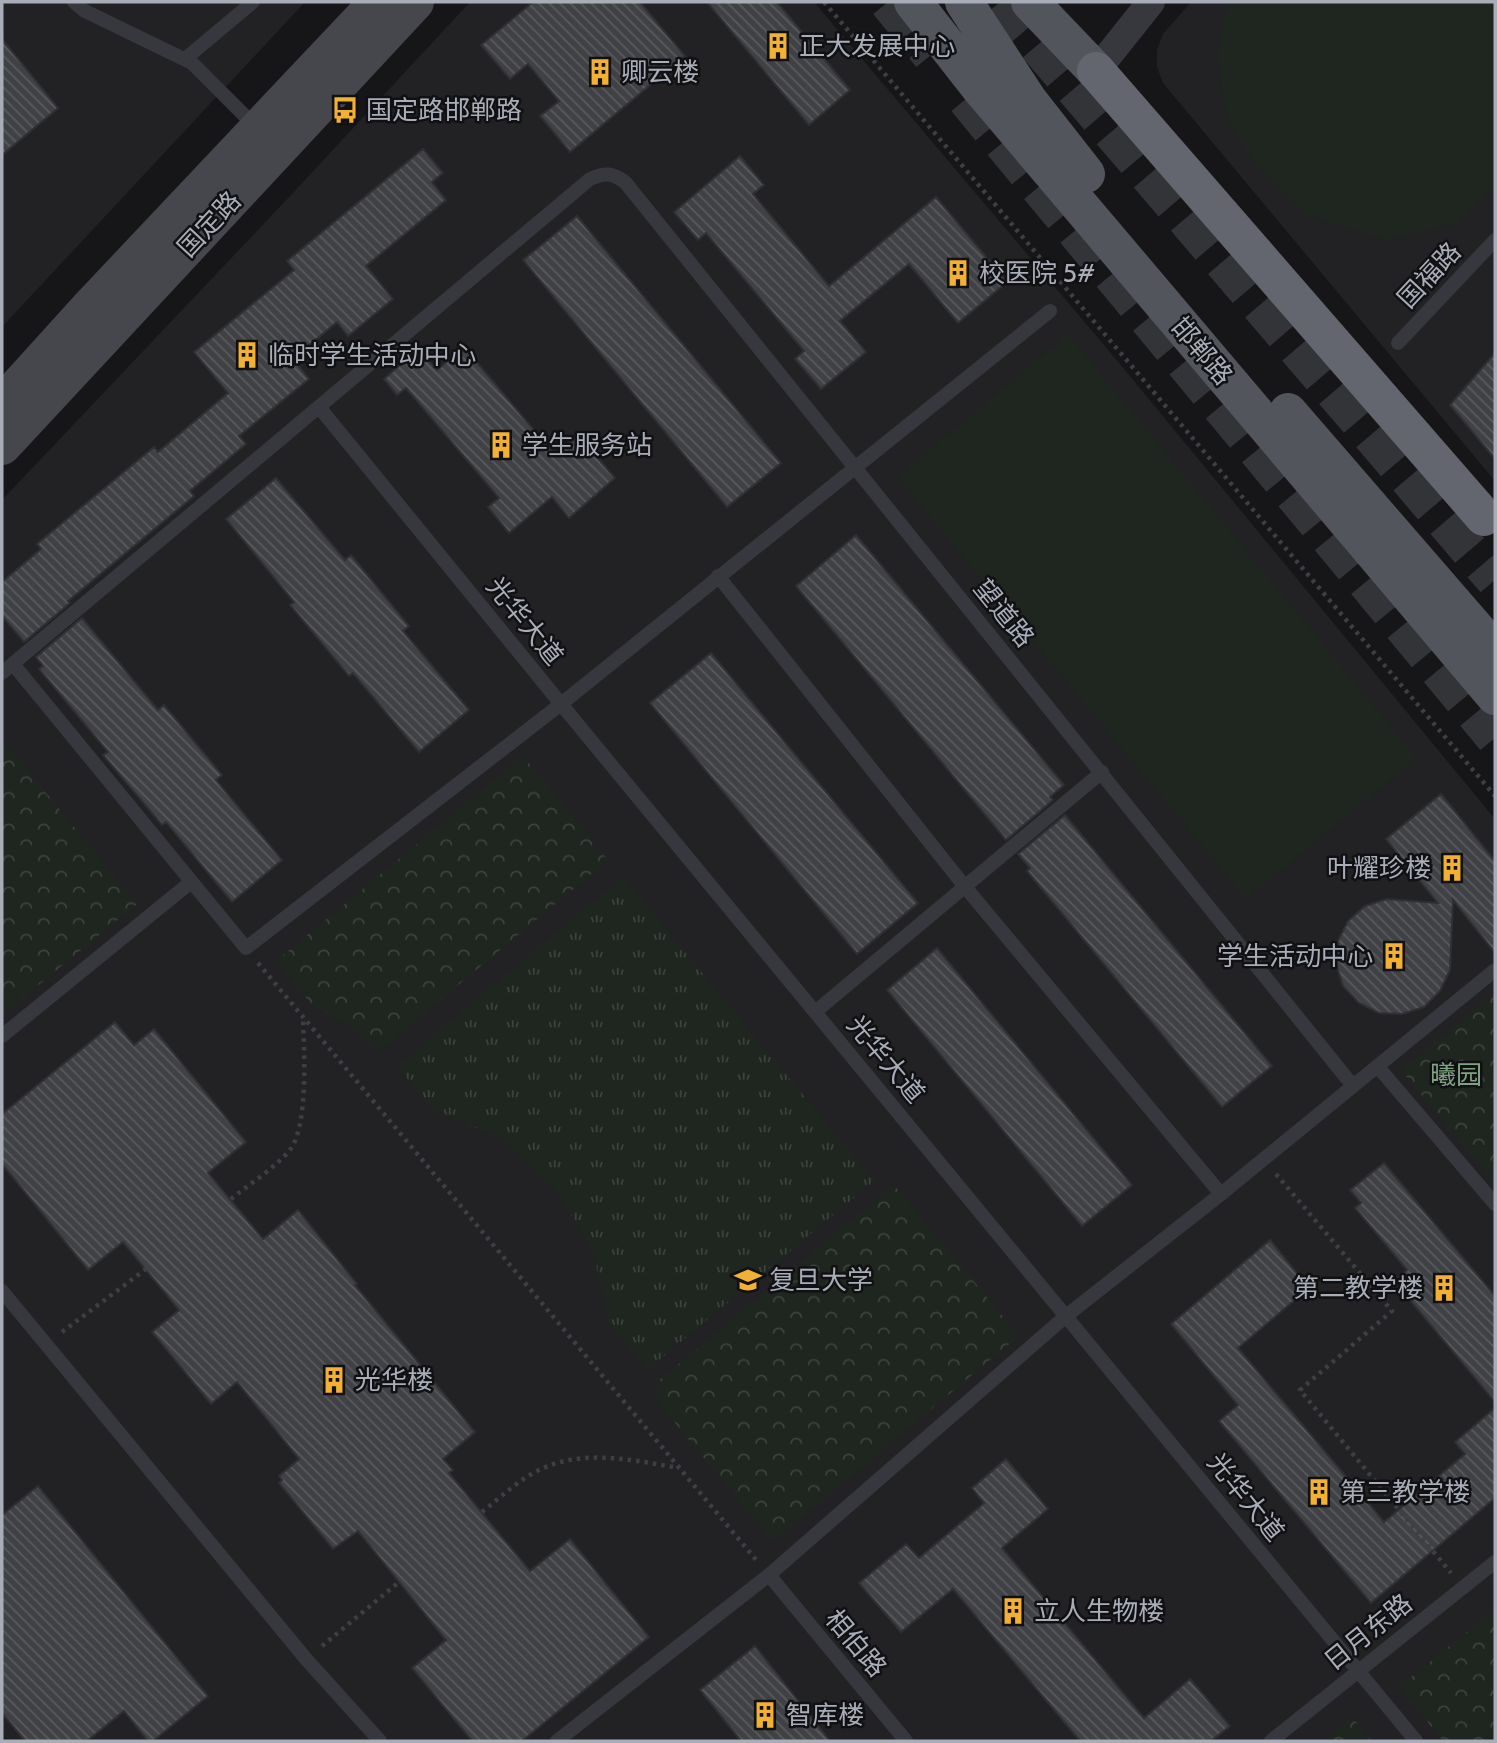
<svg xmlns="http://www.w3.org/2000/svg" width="1497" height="1743" viewBox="0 0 1497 1743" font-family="Cabin,'Noto Sans SC',sans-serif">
  <defs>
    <pattern id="grass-tufts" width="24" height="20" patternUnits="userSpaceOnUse" patternTransform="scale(1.75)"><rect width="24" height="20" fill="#1e261f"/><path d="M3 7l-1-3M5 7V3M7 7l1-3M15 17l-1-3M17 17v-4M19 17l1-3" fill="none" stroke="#3c433d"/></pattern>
    <pattern id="forest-crowns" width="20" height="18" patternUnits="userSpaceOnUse" patternTransform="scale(1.75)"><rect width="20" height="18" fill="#1e261f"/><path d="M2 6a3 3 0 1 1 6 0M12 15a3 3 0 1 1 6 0" fill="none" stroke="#3c433d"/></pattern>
    <pattern id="building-back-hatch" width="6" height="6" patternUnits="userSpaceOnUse" patternTransform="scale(1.75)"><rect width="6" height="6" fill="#404145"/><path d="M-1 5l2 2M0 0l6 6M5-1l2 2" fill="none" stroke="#595a5e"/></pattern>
  </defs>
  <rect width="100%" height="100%" fill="#161618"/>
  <path fill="#222225" d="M2 2H305L2 327Z
    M470 2H814L1120 364 1495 819V1741H2V500L291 195Z
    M1191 2H1495V481L1163 83 1157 67V50L1163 34Z"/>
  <path fill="url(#grass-tufts)" d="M623 877 874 1181 648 1369 609 1323 593 1251 555 1188 500 1138 431 1108 397 1066Z"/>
  <path fill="url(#forest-crowns)" d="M2 739 137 904 2 1015Z
    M523 756 608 860 379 1051 346 1024 312 1005 276 961Z
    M1495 994V1184L1401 1070Z
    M894 1185 1019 1336 773 1541 656 1400 657 1382Z
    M1495 1609V1741H1443L1399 1687Z
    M1352 1717 1372 1741H1323Z"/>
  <path fill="#1e261f" d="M1227 2H1495V185L1459 223 1387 240 1308 216 1255 164 1226 117 1217 53Z
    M1068 334 1417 758 1246 899 897 477Z"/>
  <path fill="url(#building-back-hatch)" stroke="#303034" stroke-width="2" d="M533 2H640L685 56 570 152 540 116 559 101 528 64 510 79 481 45Z
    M707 2H777L850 90 809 125Z
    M2 39 58 108 2 155Z
    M423 149 443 173 432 182 446 200 366 266 393 299 348 336 337 322 293 359 309 379 239 436 246 444 190 491 194 496 68 601 70 603 24 642 2 616V582L41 549 37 544 154 447 158 452 228 393 194 352 294 270 287 261Z
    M740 156 764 185 753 194 829 286 936 197 1007 282 958 323 909 264 840 321 866 352 821 389 795 359 804 351 706 233 698 240 674 212Z
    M577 216 781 463 727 507 523 260Z
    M464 347 555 455 578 435 615 478 569 518 552 497 509 533 488 507 499 498 406 388 397 395 384 379 418 349 437 370Z
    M1495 353V459L1450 405Z
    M276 478 345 560 351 555 409 626 403 631 469 710 419 752 353 673 349 676 290 605 294 602 226 519Z
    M856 535 1064 785 1050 797 1053 800 1006 840 796 586Z
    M82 618 158 710 164 705 222 775 216 780 282 860 232 902 166 822 162 825 103 755 108 752 39 669 43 666 36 657Z
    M711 653 918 903 857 954 650 703Z
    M1441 794 1495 861V953L1453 900 1450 970 1440 991 1424 1007 1402 1014 1379 1013 1359 1003 1343 986 1336 964 1338 941 1348 921 1365 906 1387 899 1438 903 1386 839Z
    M1065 815 1272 1066 1222 1107 1027 871 1030 868 1018 854Z
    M937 948 1132 1185 1082 1226 887 990Z
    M115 1022 134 1045 154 1029 246 1142 208 1173 263 1239 298 1210 357 1284 355 1285 475 1432 443 1459 453 1470 449 1473 530 1571 570 1539 649 1637 522 1741H472L412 1668 446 1640 358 1531 333 1549 279 1483 282 1480 279 1476 299 1459 237 1382 211 1404 152 1332 179 1310 123 1242 88 1270 2 1164V1114Z
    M1384 1163 1495 1296V1402L1394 1281 1407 1270 1355 1208 1361 1203 1350 1190Z
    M1270 1240 1309 1288 1238 1348 1384 1522 1465 1454 1455 1442 1495 1408V1498L1371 1603 1219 1421 1238 1405 1171 1324Z
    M1006 1459 1048 1509 1002 1548 1144 1718 1190 1679 1230 1726 1211 1741H1080L953 1589 901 1632 859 1583 906 1544 919 1558 984 1503 972 1488Z
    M38 1486 208 1696 153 1741H148L124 1711 87 1741H25L2 1713V1515Z
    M755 1646 830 1741H741L700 1690Z"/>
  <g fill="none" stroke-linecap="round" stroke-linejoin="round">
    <path stroke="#333438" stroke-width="38" stroke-dasharray="38 19" stroke-linecap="butt" d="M888 2 931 55
      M1000 2 1495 580
      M966 99 1495 738"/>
    <path stroke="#3d3f44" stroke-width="4.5" stroke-dasharray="3.5 5" stroke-linecap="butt" d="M824 2 1495 796
      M258 963 757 1561
      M1276 1174 1392 1311 1300 1390 1451 1573
      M231 1199C247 1186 276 1167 289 1151 309 1128 304 1049 303 1018
      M62 1332 146 1269
      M482 1512C496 1501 510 1488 525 1478 573 1446 626 1459 679 1468
      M322 1646 399 1582"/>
    <path stroke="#37383d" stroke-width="14" d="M74 2 85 11 192 63 258 129
      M185 59 253 2
      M1398 343 1495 240
      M319 407 561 704 1416 1741
      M718 576 966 888 1221 1194
      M13 664 246 948 561 704 1050 311
      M2 673 590 179C605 172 612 173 625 182L1353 1086
      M815 1012 1102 772
      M2 1036 191 882
      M1378 1067 1495 1204
      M2 1291 306 1659 380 1741
      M769 1575 906 1741
      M557 1741 769 1575 1066 1316 1221 1194 1495 970
      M1271 1741 1495 1562"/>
    <path stroke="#37383d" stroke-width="28" d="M1096 71 1151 2"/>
    <path stroke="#45474d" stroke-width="38" d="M2 404 89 308 378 2
      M2 446 415 2"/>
    <path stroke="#53555c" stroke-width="38" d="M913 2 981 89 1495 696
      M964 2 1028 100 1086 174
      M1030 2 1096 71
      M1288 412 1495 651"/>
    <path stroke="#63666e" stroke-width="38" d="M1096 71 1484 517"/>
  </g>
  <defs>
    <symbol id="building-bare" viewBox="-9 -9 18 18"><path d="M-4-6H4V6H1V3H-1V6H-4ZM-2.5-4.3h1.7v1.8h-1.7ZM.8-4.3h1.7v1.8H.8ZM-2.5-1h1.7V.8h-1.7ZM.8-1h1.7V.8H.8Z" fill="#f2b134" stroke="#111113" stroke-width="2.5" paint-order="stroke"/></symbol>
    <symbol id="bus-bare" viewBox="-9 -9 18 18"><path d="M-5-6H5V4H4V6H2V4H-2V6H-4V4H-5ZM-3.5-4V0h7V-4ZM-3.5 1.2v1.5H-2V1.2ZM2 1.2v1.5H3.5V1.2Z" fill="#f2b134" stroke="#111113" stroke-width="2.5" paint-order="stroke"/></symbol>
    <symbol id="university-bare" viewBox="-9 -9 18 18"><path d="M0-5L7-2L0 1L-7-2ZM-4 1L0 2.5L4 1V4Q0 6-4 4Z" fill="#f2b134" stroke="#111113" stroke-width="2.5" paint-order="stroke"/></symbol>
  </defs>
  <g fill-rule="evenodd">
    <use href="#building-bare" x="759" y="27" width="38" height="38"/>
    <use href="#building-bare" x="581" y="53" width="38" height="38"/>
    <use href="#bus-bare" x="326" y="91" width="38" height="38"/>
    <use href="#building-bare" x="939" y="254" width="38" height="38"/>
    <use href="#building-bare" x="228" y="336" width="38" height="38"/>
    <use href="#building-bare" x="482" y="426" width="38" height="38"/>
    <use href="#building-bare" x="1433" y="849" width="38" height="38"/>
    <use href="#building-bare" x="1375" y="937" width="38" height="38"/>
    <use href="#university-bare" x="729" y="1261" width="38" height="38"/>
    <use href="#building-bare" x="1425" y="1269" width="38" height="38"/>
    <use href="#building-bare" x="315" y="1361" width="38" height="38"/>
    <use href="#building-bare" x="1300" y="1473" width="38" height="38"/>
    <use href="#building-bare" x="994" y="1592" width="38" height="38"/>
    <use href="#building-bare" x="746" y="1696" width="38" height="38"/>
  </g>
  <g text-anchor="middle" stroke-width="5" stroke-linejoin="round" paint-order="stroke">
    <g font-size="26" fill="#a8adb8" stroke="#111113" text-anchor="start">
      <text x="799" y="55">正大发展中心</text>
      <text x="621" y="81">卿云楼</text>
      <text x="366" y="119">国定路邯郸路</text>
      <text x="979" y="282">校医院 5#</text>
      <text x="268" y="364">临时学生活动中心</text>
      <text x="522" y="454">学生服务站</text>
      <text x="1431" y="877" text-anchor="end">叶耀珍楼</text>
      <text x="1373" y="965" text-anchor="end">学生活动中心</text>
      <text x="769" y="1289">复旦大学</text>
      <text x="1423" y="1297" text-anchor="end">第二教学楼</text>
      <text x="355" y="1389">光华楼</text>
      <text x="1340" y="1501">第三教学楼</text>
      <text x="1034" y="1620">立人生物楼</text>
      <text x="786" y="1724">智库楼</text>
    </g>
    <g font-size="26" fill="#a8adb8" stroke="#111113">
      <text transform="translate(209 224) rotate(-47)" y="9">国定路</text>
      <text transform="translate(1429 275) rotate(-47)" y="9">国福路</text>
      <text transform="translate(1202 351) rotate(50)" y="9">邯郸路</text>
      <text transform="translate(1004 613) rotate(51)" y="9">望道路</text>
      <text transform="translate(525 621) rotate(51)" y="9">光华大道</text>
      <text transform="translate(886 1059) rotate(50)" y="9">光华大道</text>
      <text transform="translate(1246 1497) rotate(51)" y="9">光华大道</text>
      <text transform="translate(1368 1632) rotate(-39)" y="9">日月东路</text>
      <text transform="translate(856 1643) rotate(50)" y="9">相伯路</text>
    </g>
    <g font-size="26" fill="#7fa381" stroke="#111113">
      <text x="1456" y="1084">曦园</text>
    </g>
  </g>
  <rect width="1497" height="1743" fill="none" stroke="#a8adb8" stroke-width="7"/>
</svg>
